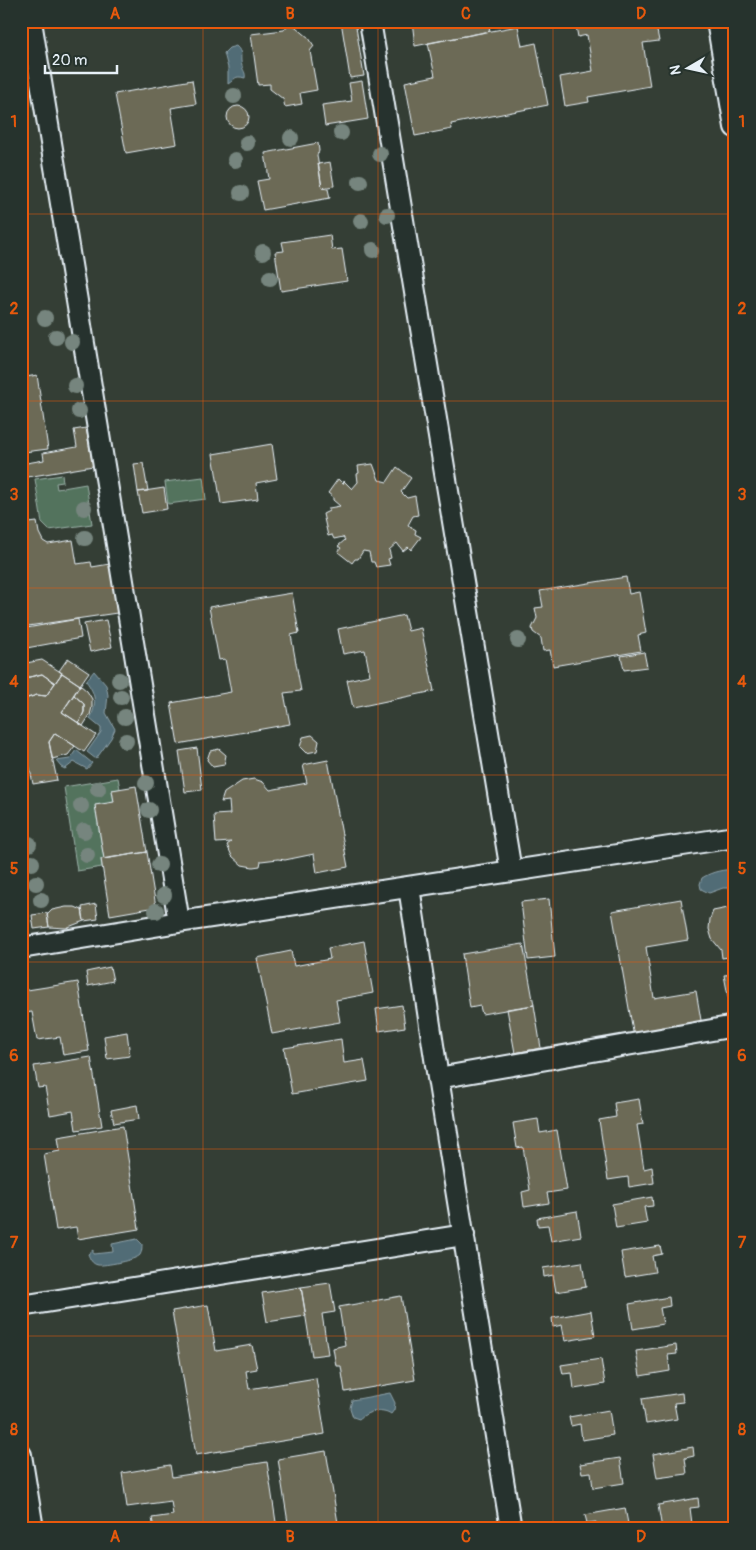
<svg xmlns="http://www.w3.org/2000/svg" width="756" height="1550" viewBox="0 0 756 1550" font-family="Pangolin,sans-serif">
  <rect width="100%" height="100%" fill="#343e35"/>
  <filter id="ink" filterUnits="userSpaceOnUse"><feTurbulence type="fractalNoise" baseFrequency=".02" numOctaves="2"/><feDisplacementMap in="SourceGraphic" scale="10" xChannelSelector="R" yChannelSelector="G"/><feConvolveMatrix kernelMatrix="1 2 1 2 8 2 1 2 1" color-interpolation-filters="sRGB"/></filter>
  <g filter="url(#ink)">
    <path fill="#52735d" stroke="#9db2aa" d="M62 475 63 482 56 483 57 489 86 484 92 524 49 530 42 523 35 479Z
      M203 477 206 499 168 504 165 482Z
      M118 778 120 789 112 790 114 802 95 806 104 859 101 860 102 867 77 871 64 787Z"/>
    <path fill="#516c76" stroke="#8da1aa" d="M236 46C244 53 239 57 242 66 243 71 246 72 245 78 234 75 236 79 228 84V68L224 53 229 48Z
      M94 671 106 685 108 695 106 713 115 729 111 738 96 759 87 752 101 732V728L90 719C97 704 96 694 86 681Z
      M76 750 92 763 87 769 74 762 65 769 61 767 56 761 70 759Z
      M735 869V888H723L709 893 701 889 700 884 702 878C713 871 723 870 735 869Z
      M137 1239 142 1244C142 1247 142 1252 140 1255 136 1260 104 1266 98 1265 92 1264 90 1259 88 1254L93 1250V1254L113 1252 112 1244Z
      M390 1393 395 1403 394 1410 391 1414C381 1407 367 1412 359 1419L353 1417 350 1408 352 1400Z"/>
    <path fill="#6c6a56" stroke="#e8f1f8" d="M341 21H355L364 76 350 78Z
      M412 21H488L490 31 415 46Z
      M500 21H528L500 25Z
      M575 21H655L659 41 643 43 650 86 588 97 589 102 565 106 560 77 593 71 587 35 578 37Z
      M290 22 309 38 314 46 310 51 317 90 300 93 302 104 285 107 283 99 270 89V84L258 85 251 34 284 30Z
      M518 26 522 46 536 43 548 105 451 124 452 129 415 136 405 82 435 76 428 43Z
      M192 80 196 104 171 108 177 144 126 153 115 94Z
      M362 81 368 119 325 126 322 105 352 101 349 83Z
      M227 117a11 11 0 1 1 22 0a11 11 0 1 1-22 0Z
      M318 143 319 151 317 155 322 188 328 189 330 198 263 210 257 181 269 179 265 153Z
      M330 162 334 186 322 188 318 164Z
      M330 235 332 250 342 249 347 281 281 291 275 252 284 251 282 242Z
      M21 335H23L27 356 21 357Z
      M37 375 48 449 24 452 26 460 21 461V378Z
      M86 428 93 466 21 478V464L44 460 43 453 77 447 74 430Z
      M272 444 277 479 256 483 258 499 221 504 213 454Z
      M143 463 148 491 138 492 134 464Z
      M373 464 379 480 387 482 397 467 411 478 401 492 407 498 415 496 418 515 413 516 408 525 416 530 415 534 421 537 411 550 408 547 403 551 397 543 389 550 391 558 388 559 390 565 376 567 374 562H371L369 552 363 551 358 559H355L352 563 338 552 341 548 338 546 345 540 343 537 334 539 332 535 328 536 323 514 329 511V508L340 506 333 500V497L328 493 338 479 343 484 344 481 352 489 358 482 357 474 359 473 358 466Z
      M164 488 167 509 142 513 138 492Z
      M37 522 39 533 43 541 48 544 73 540 77 564 91 562 92 567 110 564 117 613 21 627V524Z
      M626 577 629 594 639 592 646 633 638 635 641 651 553 666 550 650 543 651 541 638 533 632 532 628 537 618 535 608 543 607 540 591Z
      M292 593 299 633 291 635 301 691 284 693 290 724 178 744 171 703 231 692 225 659 219 660 209 607Z
      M404 615 408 631 421 628 434 691 353 708 347 680 370 675 365 650 343 654 338 629Z
      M78 619 81 638 21 649V629Z
      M106 620 112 647 90 652 84 624Z
      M644 652 647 667 624 670 621 656Z
      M68 658 89 672 80 685 59 671Z
      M42 660 62 673 55 683 42 674 21 679V664Z
      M62 673 80 685 62 712 96 735 84 752 55 733 49 742 57 780 33 784 26 748 21 744V700L37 695 46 696Z
      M42 674 55 683 46 696 37 695 21 700V679Z
      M80 685 87 691 92 699V707L90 715 83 726 79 723 84 712V704L74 695Z
      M74 695 84 704V712L79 723 62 712Z
      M55 733 75 746 68 755 52 759 49 742Z
      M312 735 319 741 317 751 306 753 300 747 303 737Z
      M21 744 26 748 28 764 21 765Z
      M197 748 202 790 185 792 179 751Z
      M219 749 226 755 224 765 213 767 207 760 210 751Z
      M328 760 348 867 317 873 314 854 285 860 278 859 261 861 260 866 253 867 242 865 232 856 227 845 231 842 216 843 214 815 230 814 229 801 221 802 224 793 242 781 254 779 263 782 270 790 307 783 303 765Z
      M136 786 147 852 104 859 95 805 114 802 112 790Z
      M147 852 156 907 110 915 101 859Z
      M549 899 555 957 528 960 521 902Z
      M681 899 688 940 646 947 654 998 696 991 702 1026 634 1037 612 911Z
      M96 904 98 919 84 921 82 907Z
      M66 907H75L82 910 84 921 66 928 49 927 47 915 52 910Z
      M735 907V944L728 908Z
      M728 908 735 944V956L722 958 721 950 712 939 709 929 710 919 713 911Z
      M47 913 49 927 34 929 32 915Z
      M364 941 373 993 336 1000 340 1022 272 1034 257 958 291 951 294 966 330 959 328 948Z
      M523 944 534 1005 482 1014 480 1006 470 1008 462 954Z
      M110 967 113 981 88 986 86 972Z
      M735 974V1017H732L724 975Z
      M78 982 89 1051 63 1055 60 1037 37 1040 32 1012 25 1013 21 991Z
      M402 1005 405 1027 379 1031 376 1009Z
      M534 1005 541 1048 515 1053 507 1009Z
      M127 1032 130 1056 107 1059 104 1036Z
      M341 1039 344 1063 364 1060 368 1081 292 1094 284 1048Z
      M91 1057 102 1126 76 1130 73 1111 50 1115 45 1087 38 1088 34 1066Z
      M639 1099 643 1124 637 1125 644 1169 652 1167 654 1183 629 1187 628 1177 608 1180 599 1120 616 1117 614 1103Z
      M137 1105 139 1119 114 1123 111 1110Z
      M538 1119 540 1133 557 1130 567 1190 547 1193 549 1203 524 1207 522 1192 530 1190 523 1147 517 1148 513 1123Z
      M123 1126 139 1229 78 1239 76 1227 56 1230 44 1154 60 1151 58 1137Z
      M652 1197 653 1206 644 1207 647 1223 616 1228 612 1204Z
      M577 1211 581 1236 551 1241 548 1225 538 1226 537 1218Z
      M660 1246 662 1254 652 1256 655 1272 625 1277 621 1252Z
      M582 1262 586 1287 556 1292 553 1275 544 1277 543 1268Z
      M330 1283 335 1312 322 1314 328 1354 312 1356 301 1287Z
      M301 1287 306 1316 267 1322 262 1293Z
      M401 1296 415 1380 345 1392 341 1366H336L333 1348 345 1345 339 1307Z
      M669 1297 670 1306 660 1308 663 1324 633 1329 629 1304Z
      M208 1305 216 1351 252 1345 257 1369 246 1371 249 1389 316 1378 325 1434 196 1455 172 1311Z
      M591 1311 595 1336 565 1341 562 1325 553 1327 552 1318Z
      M676 1345 677 1354 668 1355 670 1371 640 1376 636 1351Z
      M601 1359 605 1384 574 1389 572 1373 563 1374 561 1365Z
      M682 1393 683 1402 674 1403 677 1419 646 1424 642 1399Z
      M609 1410 613 1435 582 1440 580 1424 571 1426 569 1417Z
      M693 1447 694 1456 685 1458 687 1474 657 1478 653 1454Z
      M326 1451 339 1529H289L278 1459Z
      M620 1458 624 1483 593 1488 591 1472 582 1473 580 1464Z
      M267 1462 277 1529H154L152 1518 173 1515 171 1501 127 1507 122 1473 170 1465 172 1477Z
      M698 1498 699 1507 690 1508 692 1524 662 1529 658 1505Z
      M625 1508 629 1529H597L596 1522 587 1523 585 1515Z"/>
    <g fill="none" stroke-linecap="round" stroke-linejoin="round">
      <defs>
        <path id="street" d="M31 21 179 922
          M370 21 511 871
          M717 21 735 127
          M409 887 438 1078 511 1529
          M21 948 179 922 735 837
          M438 1078 735 1026
          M21 1306 464 1235
          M21 1455 33 1529"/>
      </defs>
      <use href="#street" stroke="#e8f1f8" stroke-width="24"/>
      <use href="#street" stroke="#26332d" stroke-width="20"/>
    </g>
    <g fill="#76857e">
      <circle cx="234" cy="96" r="8"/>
      <circle cx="341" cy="133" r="8"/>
      <circle cx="291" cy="138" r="8"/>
      <circle cx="247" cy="143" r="8"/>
      <circle cx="380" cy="154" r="8"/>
      <circle cx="235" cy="160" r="8"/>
      <circle cx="360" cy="182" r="8"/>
      <circle cx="241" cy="193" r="8"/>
      <circle cx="387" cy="215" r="8"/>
      <circle cx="361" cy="221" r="8"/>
      <circle cx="373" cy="250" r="8"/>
      <circle cx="263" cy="252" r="8"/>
      <circle cx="270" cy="278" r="8"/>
      <circle cx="45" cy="318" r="8"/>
      <circle cx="56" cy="337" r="8"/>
      <circle cx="72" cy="342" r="8"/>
      <circle cx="75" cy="386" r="8"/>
      <circle cx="79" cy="411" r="8"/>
      <circle cx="84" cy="508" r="8"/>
      <circle cx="85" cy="538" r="8"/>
      <circle cx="518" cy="640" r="8"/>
      <circle cx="119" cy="680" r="8"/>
      <circle cx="121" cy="697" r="8"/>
      <circle cx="125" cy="717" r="8"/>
      <circle cx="126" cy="741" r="8"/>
      <circle cx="146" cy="783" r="8"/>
      <circle cx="98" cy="789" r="8"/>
      <circle cx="81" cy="806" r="8"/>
      <circle cx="149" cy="810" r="8"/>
      <circle cx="84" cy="831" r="8"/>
      <circle cx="29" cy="844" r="8"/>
      <circle cx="87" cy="855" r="8"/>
      <circle cx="32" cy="863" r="8"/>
      <circle cx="159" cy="865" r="8"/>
      <circle cx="36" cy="883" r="8"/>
      <circle cx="164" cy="895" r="8"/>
      <circle cx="41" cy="900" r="8"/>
      <circle cx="156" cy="911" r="8"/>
    </g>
  </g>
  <path fill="none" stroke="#e8590c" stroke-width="1" stroke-opacity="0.55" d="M203 21V1529M378 21V1529M553 21V1529M21 214H735M21 401H735M21 588H735M21 775H735M21 962H735M21 1149H735M21 1336H735"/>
  <rect width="756" height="1550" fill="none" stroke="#26332d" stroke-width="55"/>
  <g transform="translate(688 68) rotate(261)" stroke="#26332d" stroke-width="4" paint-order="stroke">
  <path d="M0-4L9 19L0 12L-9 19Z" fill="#e8f1f8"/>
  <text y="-8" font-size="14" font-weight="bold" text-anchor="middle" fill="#e8f1f8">N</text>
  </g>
  <path d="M45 65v8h72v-8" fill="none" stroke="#e8f1f8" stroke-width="2.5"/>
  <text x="52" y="65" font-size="15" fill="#e8f1f8" stroke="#26332d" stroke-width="4" paint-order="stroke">20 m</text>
  <rect x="28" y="28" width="700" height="1494" fill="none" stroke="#e8590c" stroke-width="2"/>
  <g font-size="16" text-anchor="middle" font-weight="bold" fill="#e8590c">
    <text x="115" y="19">A</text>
    <text x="290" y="19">B</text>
    <text x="466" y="19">C</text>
    <text x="641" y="19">D</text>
    <text x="14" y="127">1</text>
    <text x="742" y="127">1</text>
    <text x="14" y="314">2</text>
    <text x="742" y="314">2</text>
    <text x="14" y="500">3</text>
    <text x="742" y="500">3</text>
    <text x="14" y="687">4</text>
    <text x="742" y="687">4</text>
    <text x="14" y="874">5</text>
    <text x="742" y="874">5</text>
    <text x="14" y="1061">6</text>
    <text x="742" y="1061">6</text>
    <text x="14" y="1248">7</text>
    <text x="742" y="1248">7</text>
    <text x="14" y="1435">8</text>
    <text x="742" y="1435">8</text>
    <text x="115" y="1542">A</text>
    <text x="290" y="1542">B</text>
    <text x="466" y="1542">C</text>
    <text x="641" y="1542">D</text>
  </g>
</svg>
